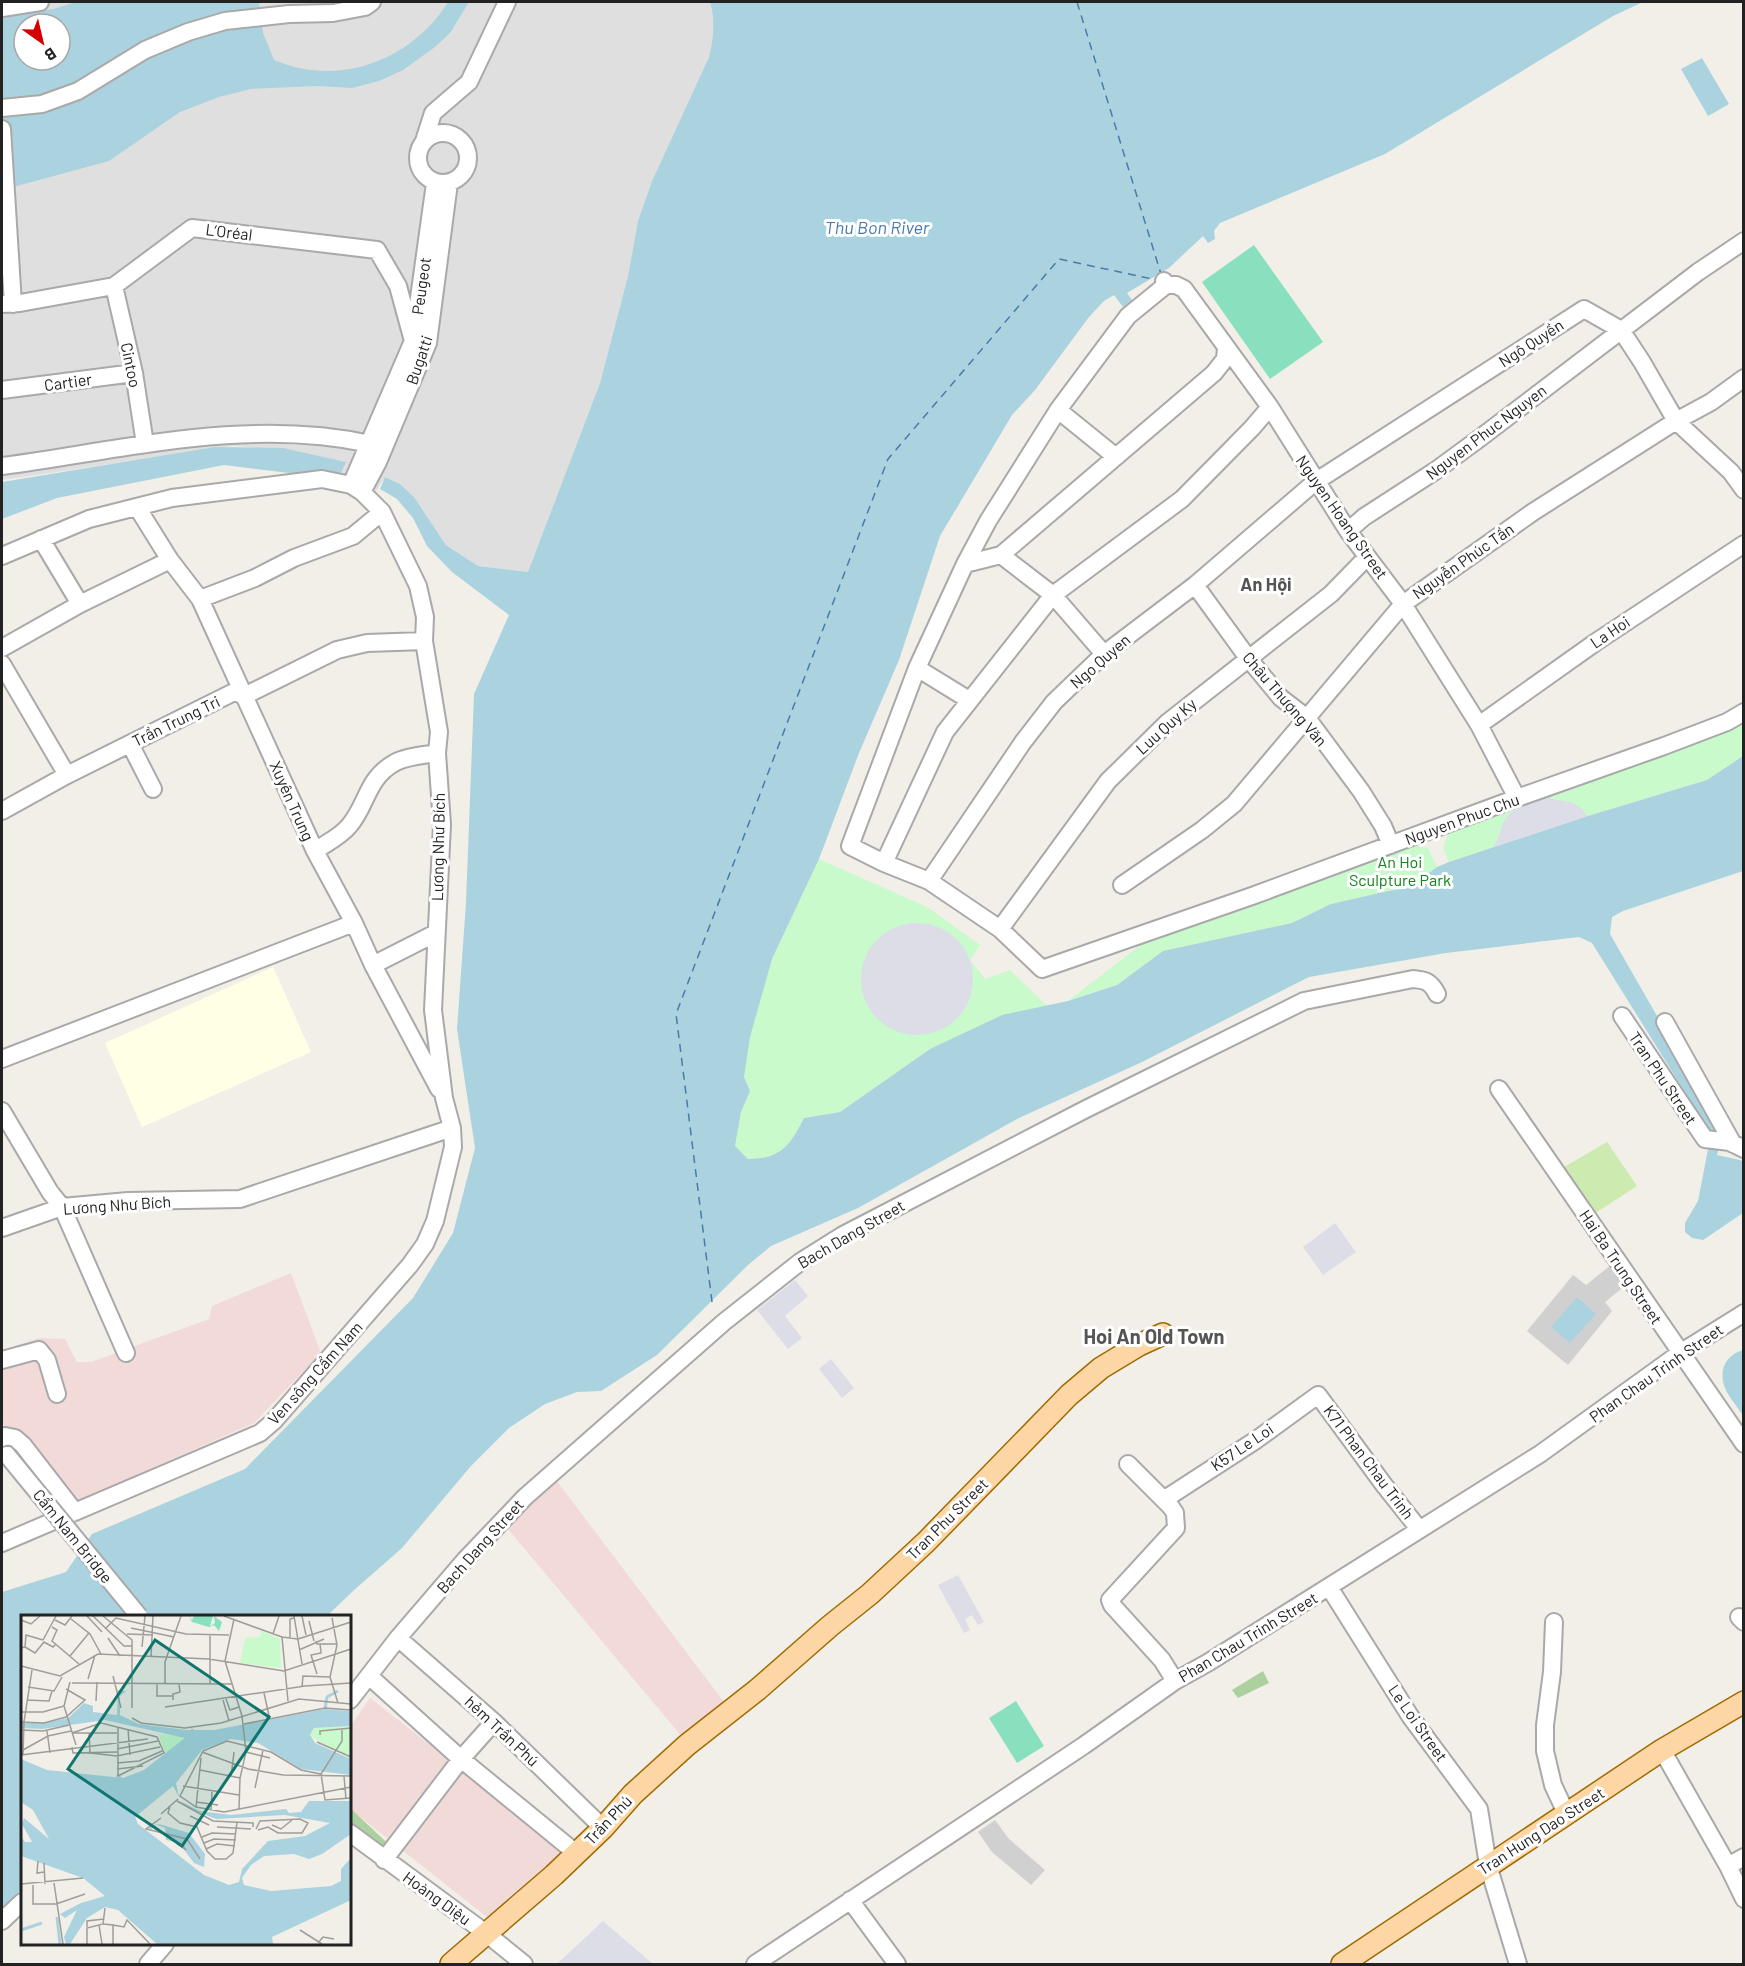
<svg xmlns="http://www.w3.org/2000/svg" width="1745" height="1966" viewBox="0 0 1745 1966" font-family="Barlow,sans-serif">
  <rect width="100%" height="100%" fill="#f2efe9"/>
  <path fill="#e0dfdf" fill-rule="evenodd" d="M2 2H710L714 26V39L709 57 652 181 638 221 628 276 600 383 528 572 478 566 446 545 414 497 400 484 385 477 373 496 338 479 345 462 300 452 234 446 2 480ZM24 24H60V60H24Z"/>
  <path fill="#f2dad9" d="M291 1273 321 1353 254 1423 70 1504 26 1465 2 1434 4 1425 2 1419V1350L39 1338 65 1339 77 1362H91L209 1319 212 1306Z
    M553 1476 727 1706 683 1738 503 1523Z
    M370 1698 564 1849 492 1921 350 1809V1727Z"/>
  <path fill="#ffffe5" d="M273 967 311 1052 142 1127 105 1043Z"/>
  <path fill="#d0d0d0" d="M1611 1265 1626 1285 1605 1302 1612 1311 1568 1365 1527 1331 1573 1275 1586 1285Z
    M995 1820 1009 1839 1045 1870 1031 1885 992 1852 978 1832Z"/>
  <path fill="#cdebb0" d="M1607 1142 1637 1186 1591 1216 1559 1170Z"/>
  <path fill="#add19e" d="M1263 1671 1269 1683 1238 1698 1232 1690Z
    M350 1808 396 1851 390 1857 350 1826Z"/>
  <path fill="#c8facc" d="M1743 718V756L1707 780 1588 816C1581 807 1575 805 1564 802 1526 793 1504 811 1494 847L1449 862 1443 848 1450 830Z
    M1416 846 1428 848 1437 867 1410 888 1388 891 1331 904 1292 923 1163 951 1117 985 1068 1001 1147 940Z
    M819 859 927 907 980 945 970 960 985 979 1010 970 1047 1006 1002 1015 930 1049 840 1112 804 1118C790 1146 780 1159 748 1159L735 1146 741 1112 750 1091 744 1077 749 1038 772 959Z"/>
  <path fill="#88e0be" d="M1254 245 1323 342 1270 379 1202 282Z
    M1016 1701 1044 1746 1017 1763 989 1718Z"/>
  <path fill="#dddde8" d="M1548 798 1569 802 1579 806 1588 816 1494 847 1504 821 1509 814 1526 804Z
    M861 979a56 56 0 1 1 112 0a56 56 0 1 1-112 0Z
    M1335 1223 1356 1252 1323 1275 1303 1247Z
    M795 1280 808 1296 785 1316 802 1338 788 1349 757 1310Z
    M831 1359 854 1388 842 1398 819 1369Z
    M958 1575 984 1622 978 1625 972 1615 965 1619 970 1630 964 1633 938 1585Z
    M603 1921 625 1940 653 1964H557Z"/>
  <path fill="#aad3df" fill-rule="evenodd" d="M76 2H259L263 33 274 60C339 88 412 60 448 2H469L450 33 435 47 403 70 379 81 352 88 317 86 251 89 219 97 180 112 109 161 17 186 2 184V14L54 9ZM24 24H60V60H24Z
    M710 2H1643L1613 16 1385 154 1220 223 1214 231 1215 239 1208 243 1203 236 1169 268 1127 293 1132 300 1123 307 1114 295 1104 301 1089 317 1035 390 1012 415 940 536 899 660 859 753 819 859 772 959 750 1037 744 1077 750 1091 741 1112 735 1146 748 1159C780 1159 790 1146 804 1118L840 1112 930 1049 1002 1015 1068 1001 1117 985 1163 951 1292 923 1331 904 1388 891 1409 888 1437 867 1449 862 1588 816 1707 780 1743 756V871L1623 911 1612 917 1610 934 1727 1138 1718 1151 1717 1155 1740 1160 1743 1162V1213L1703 1240 1692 1238 1685 1232V1223L1698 1201 1711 1134 1592 943 1579 937 1446 953 1309 977 1140 1063 1019 1118 858 1208 771 1246 748 1265 657 1355 601 1391 577 1392 545 1404 509 1428 471 1466 402 1548 353 1591 327 1616H22V1889L2 1908V1592L66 1572 92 1534 245 1469 413 1298 453 1233 475 1148 457 1029 466 903 474 694 509 615 452 572 427 546 413 518 397 499 380 489 385 477 400 484 414 497 446 545 478 566 528 572 600 383 628 276 638 221 652 181 709 57C714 38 715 21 710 2Z
    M1702 58 1729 104 1708 116 1681 69Z
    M215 447 283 448 346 462 338 479 224 465 57 498 2 519V482Z
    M1577 1297 1596 1314 1570 1343 1551 1327Z
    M1743 1350H1744L1743 1416C1738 1407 1729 1398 1725 1388 1718 1370 1726 1355 1743 1350Z"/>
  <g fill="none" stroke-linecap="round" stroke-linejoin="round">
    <path stroke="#4a7aab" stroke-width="1.5" stroke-dasharray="8 6" stroke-linecap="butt" d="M1077 2 1161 274
      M712 1302 676 1014 888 459 1059 259 1157 280"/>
    <defs>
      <path id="minor" d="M2 8 40 2
        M2 108 42 104 78 91 145 50 188 32 225 21 289 14 333 13 365 7 372 2
        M2 129 13 304
        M418 158a25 25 0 1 1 50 0a25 25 0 1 1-50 0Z
        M424 141 433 113 469 82 507 2
        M1164 281 1166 285 1128 316 1058 410 988 521 965 564 917 668 850 846 884 863 929 881 1000 929 1042 969 1252 896 1517 798 1664 746 1727 722 1744 712
        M1166 285H1176L1184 289 1270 407 1348 531 1403 604 1479 725 1517 798
        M114 286 134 373 145 444
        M2 304 20 303 114 286 192 228 377 250 398 286 413 341
        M2 390 134 373
        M1058 410 1116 457
        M2 466C123 450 248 417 370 444
        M351 485 413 341 435 183
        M362 492 378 462 428 343 449 183
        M137 507 170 560 200 599 315 851 354 923 373 965 439 1089
        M1348 531 1364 517 1435 471 1480 438 1698 272 1744 241
        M41 539 80 604
        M1001 555 1053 595 1104 654
        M2 556 89 519 172 498 322 479 351 485 362 492 382 512 418 586 425 617 424 641 439 732 437 753 442 824 433 1010 444 1098 452 1128 453 1147 435 1221 425 1244 410 1265 274 1421 260 1433 2 1543
        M965 564 1001 555 1214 373 1225 359 1226 348
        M1195 585 1248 658 1281 698 1307 718 1361 791 1383 826 1391 845
        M200 599 255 578 294 558 353 536 382 512
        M2 648 80 604 170 560
        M2 664 67 775
        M917 668 969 700
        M1479 725 1596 642 1744 544
        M130 744 153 789
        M2 811 67 775 232 693H238L244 696 337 650 367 643 424 641
        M315 851C326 843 340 837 349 826 368 804 366 778 396 762 407 756 425 755 437 753
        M884 863 945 732 1053 595 1182 499 1252 428 1270 407
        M929 881 1023 742 1054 702 1104 654 1195 585 1315 482 1584 309 1621 330 1642 362 1676 421 1731 472 1744 490
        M1122 885 1202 830 1234 804 1403 604 1533 512 1676 421 1711 402 1744 378
        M1000 929 1108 781 1168 722 1331 594 1367 557
        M373 965 436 933
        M1622 1016 1705 1139 1730 1142 1744 1149
        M1665 1022 1733 1144
        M2 1059 354 923
        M1499 1089 1744 1444
        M2 1111 50 1192 62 1207 126 1353
        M2 1228 62 1207 128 1201 240 1199 452 1128
        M2 1360 39 1350 47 1360 57 1394
        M2 1438 5 1436 15 1438 23 1445 75 1512
        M1128 1464 1171 1507 1175 1513 1176 1528 1110 1600 1112 1605 1162 1660 1175 1681
        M1165 1499 1256 1440 1318 1395 1384 1485 1419 1529
        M1329 1587 1410 1716 1479 1809 1488 1865 1518 1964
        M1739 1617 1744 1622
        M1554 1622 1552 1672 1545 1725V1751L1553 1785 1567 1815
        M398 1638 494 1722 603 1828
        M369 1676 461 1759 494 1722
        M350 1700 398 1638 465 1560 525 1497 724 1322 800 1262 843 1235 1086 1109 1304 1001 1413 979C1426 980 1431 982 1437 994
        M1662 1750 1728 1866 1744 1899
        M350 1833 487 1934 524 1964
        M384 1860 461 1759 576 1853
        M1728 1866 1744 1857
        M850 1900 897 1964
        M2 1921 22 1902
        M148 1964 165 1944
        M755 1964 1083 1746 1175 1681 1209 1662 1540 1454 1680 1353 1744 1313"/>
      <path id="major" d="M451 1964 554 1875 603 1828 633 1794 687 1745 757 1690 830 1626 870 1594 926 1542 1069 1395 1101 1368 1139 1345 1163 1334
        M1342 1964 1662 1750 1744 1702"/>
    </defs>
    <use href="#minor" stroke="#a9a9a9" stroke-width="20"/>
    <use href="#major" stroke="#a06b00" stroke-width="24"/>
    <use href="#minor" stroke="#fff" stroke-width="16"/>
    <use href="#major" stroke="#fcd6a4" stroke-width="21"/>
    <defs>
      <path id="minor-bridge" d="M7 1455 139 1616"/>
    </defs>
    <use href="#minor-bridge" stroke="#a9a9a9" stroke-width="20" stroke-linecap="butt"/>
    <use href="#minor-bridge" stroke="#fff" stroke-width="16"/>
  </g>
  <g text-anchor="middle" stroke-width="6" stroke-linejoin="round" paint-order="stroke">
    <g font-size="16" fill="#222" stroke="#fff">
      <text transform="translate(229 232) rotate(7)" y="6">L’Oréal</text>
      <text transform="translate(421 286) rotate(-82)" y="6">Peugeot</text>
      <text transform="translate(1531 343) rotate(-33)" y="6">Ngô Quyền</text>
      <text transform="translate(419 360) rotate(-71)" y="6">Bugatti</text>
      <text transform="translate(131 365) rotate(78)" y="6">Cintoo</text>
      <text transform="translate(68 382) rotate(-8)" y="6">Cartier</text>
      <text transform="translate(1486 432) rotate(-37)" y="6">Nguyen Phuc Nguyen</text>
      <text transform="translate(1342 517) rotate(55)" y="6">Nguyen Hoang Street</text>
      <text transform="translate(1463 561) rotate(-35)" y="6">Nguyễn Phúc Tần</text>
      <text transform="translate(1610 632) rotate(-34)" y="6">La Hoi</text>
      <text transform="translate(1100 661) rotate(-41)" y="6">Ngo Quyen</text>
      <text transform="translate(1285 699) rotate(49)" y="6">Châu Thượng Văn</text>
      <text transform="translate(176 721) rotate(-26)" y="6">Trần Trung Tri</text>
      <text transform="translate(1166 726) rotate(-42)" y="6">Luu Quy Ky</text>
      <text transform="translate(292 801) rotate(66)" y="6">Xuyên Trung</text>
      <text transform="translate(1462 819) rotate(-20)" y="6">Nguyen Phuc Chu</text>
      <text transform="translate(438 847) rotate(-89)" y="6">Lương Như Bích</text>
      <text transform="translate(1663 1078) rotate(56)" y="6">Tran Phu Street</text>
      <text transform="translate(117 1205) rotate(-4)" y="6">Lương Như Bích</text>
      <text transform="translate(851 1234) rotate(-30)" y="6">Bach Dang Street</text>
      <text transform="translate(1621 1267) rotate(56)" y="6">Hai Ba Trung Street</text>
      <text transform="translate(315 1373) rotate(-48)" y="6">Ven sông Cẩm Nam</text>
      <text transform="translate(1656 1373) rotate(-35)" y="6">Phan Chau Trinh Street</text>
      <text transform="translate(1242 1447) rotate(-34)" y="6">K57 Le Loi</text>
      <text transform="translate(1369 1462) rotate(53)" y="6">K71 Phan Chau Trinh</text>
      <text transform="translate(947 1519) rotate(-45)" y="6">Tran Phu Street</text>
      <text transform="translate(73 1536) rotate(51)" y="6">Cẩm Nam Bridge</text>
      <text transform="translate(480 1546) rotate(-48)" y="6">Bach Dang Street</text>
      <text transform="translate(1248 1637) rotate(-31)" y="6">Phan Chau Trinh Street</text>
      <text transform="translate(1418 1723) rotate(55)" y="6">Le Loi Street</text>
      <text transform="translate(502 1731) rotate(43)" y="6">hẻm Trần Phú</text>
      <text transform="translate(608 1820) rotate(-47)" y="6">Trần Phú</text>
      <text transform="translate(1541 1831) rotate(-33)" y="6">Tran Hung Dao Street</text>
      <text transform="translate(437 1898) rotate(36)" y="6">Hoàng Diệu</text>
    </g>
    <g font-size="16" fill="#0c8416" stroke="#fff">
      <text x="1400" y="868">An Hoi<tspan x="1400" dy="18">Sculpture Park</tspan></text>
    </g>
    <g font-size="18" font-style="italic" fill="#4a7aab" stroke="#fff">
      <text x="877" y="234">Thu Bon River</text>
    </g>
    <g font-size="18" font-weight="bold" fill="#555" stroke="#fff">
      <text x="1266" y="591">An Hội</text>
    </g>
    <g font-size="20" font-weight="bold" fill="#555" stroke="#fff">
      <text x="1154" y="1344">Hoi An Old Town</text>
    </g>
  </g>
  <g transform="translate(21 1615)">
    <rect width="330" height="330" fill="#f2efe9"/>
    <path d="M241 16 259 24 260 53 219 48 224 23 239 22ZM330 111V144L289 121 293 113ZM137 119 162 121 164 124 145 139Z" fill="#c8facc"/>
    <path d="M168 1 171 5 173 1H192L189 11 194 8 193 1 201 7 198 16 193 10 188 12 171 7Z" fill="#88e0be"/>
    <path d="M97 75 105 76 99 81V100L118 109 166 115H193L304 94 330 96V111L293 113 289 120 294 128 330 144V160L280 154 237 128 210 124 181 135 155 168 158 182 152 171 114 202 117 209 183 260 208 270 218 267 221 254 247 226 284 221 309 208 264 200 195 204 167 193 159 186 179 196 210 200 265 194 268 198 280 197 288 186H330V219L301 239 288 244 273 239 243 241 230 250 221 263 223 270 250 276 310 271 320 266V254L330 243V285L251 322 252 329H136L97 295 84 292 66 303 49 329H45L43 322 56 295 44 303 39 299 60 288 84 281 62 263 0 241V221L4 227H11L1 209 3 203 28 224 12 195 0 187V144L26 155 102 163 123 155 164 123 84 105 21 114 0 113V107L23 108 47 103 63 88 72 91V97L96 100ZM138 209 168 218 184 239 183 252 173 248 158 228 145 225 144 213 136 210 129 215 128 212Z" fill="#aad3df"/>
    <path fill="none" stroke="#aad3df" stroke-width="3" d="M304 94 306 82 317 76M85 291 88 191 97 161 103 167 123 162 162 135 172 114M36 302 39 329M0 315 21 308"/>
    <path fill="none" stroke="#9f9d99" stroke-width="1.5" d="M66 1 81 17M72 1 103 31H111M82 1 111 25V93M203 1 261 22 277 24M273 1 281 49M281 1 285 20M50 4 69 19 80 39M213 4 204 46 221 101 225 137 219 163 218 194M0 5 10 9 19 1M34 5 44 10 51 1M288 6 293 26M31 12 36 15 31 26 58 49M85 13 95 3 165 19 208 20M110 13 153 22M106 19 132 20M252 19 258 1M189 20V69M261 22 267 86M87 23 99 41M269 23V4L273 3M277 24 330 7M22 25 35 1M295 26 296 29H316M4 32 14 38 23 27 32 32 35 29M121 32 124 1M0 33 4 32 5 20 22 25M278 35 303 24M49 41 68 18M130 42 132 1M0 51 39 61 77 39 188 44 263 56 330 34M296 59 290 40 300 38 299 29M92 61 100 93M309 62 316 30 311 3M67 64 74 40M49 67 43 91 55 130M51 68 211 69M136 68V81H151M144 68V47L160 1M7 72 33 76 41 62M281 72 282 61 309 62 317 88M243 78 249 105M205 84 209 95 218 92M6 85 28 86 31 76M152 85V79L159 77 158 69M202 85 208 106M75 86 76 67M144 92 284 71 330 68M0 97H22L43 91M111 103 120 108 164 113 200 108 278 84 330 89M0 107 23 108 45 102 64 85 45 74M223 109 304 93 330 95M97 112V161M107 114 109 140M1 115 22 116 48 110M26 116 29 138M51 118 80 108 136 122 143 138 97 161M51 118H96M68 118 69 138M299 120V116L330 113M296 127 330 142M51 132 52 138 96 137M96 134 137 126M2 135 27 121 50 116M181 137 227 154 262 160 330 161M225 137 249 143M69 138 96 141 139 132M0 140 127 124M2 140 3 107 11 55M96 148 118 146 141 136M96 154 122 151M179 155 219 163M300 159 280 155 250 137 206 126 182 136 159 181 175 192 203 197 330 172M300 159 304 185 330 183M300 159 321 126V114M323 161 325 184M210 162 213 137M162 171 218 180M234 173 242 135M156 186 192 206 232 208V212M175 187 197 190M149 191 147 198 159 208 176 212 186 236 194 244H205L212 238 216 207M175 192 180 143M190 196 191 177M140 199 157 184M169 201 188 210M140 203 125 214 166 224 179 244M251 210 260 214 271 205M196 212 230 214M235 214 239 206 279 204 287 208 281 218H257L247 212 237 215M181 222 191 218 215 219M183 228 193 224 215 225M162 231 156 229 165 235 162 231 174 211M185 234 196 229 214 231M17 246 16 258 23 257M23 248 24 269M33 268 42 329M0 269 62 263M12 270V289H35L64 279M82 309 92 310V329M78 310 81 329M92 310 103 312 106 305 129 329M66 312V306L83 304M279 315 301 329M297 328 302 322 313 324M66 329V313L82 309 84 293"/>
    <path fill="#0f766e" fill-opacity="0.15" stroke="#0f766e" stroke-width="3" d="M134 25 248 102 161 231 47 154Z"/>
    <rect width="330" height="330" fill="none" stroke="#222" stroke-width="3"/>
  </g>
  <rect width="1745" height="1966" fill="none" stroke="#222222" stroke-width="6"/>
  <g transform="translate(42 42) rotate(146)"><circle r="28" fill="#ffffff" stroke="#a7a7a7" stroke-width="1.5"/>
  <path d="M0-4.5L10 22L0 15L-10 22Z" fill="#d40000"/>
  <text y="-9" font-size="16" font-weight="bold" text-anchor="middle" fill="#222222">B</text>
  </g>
</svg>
